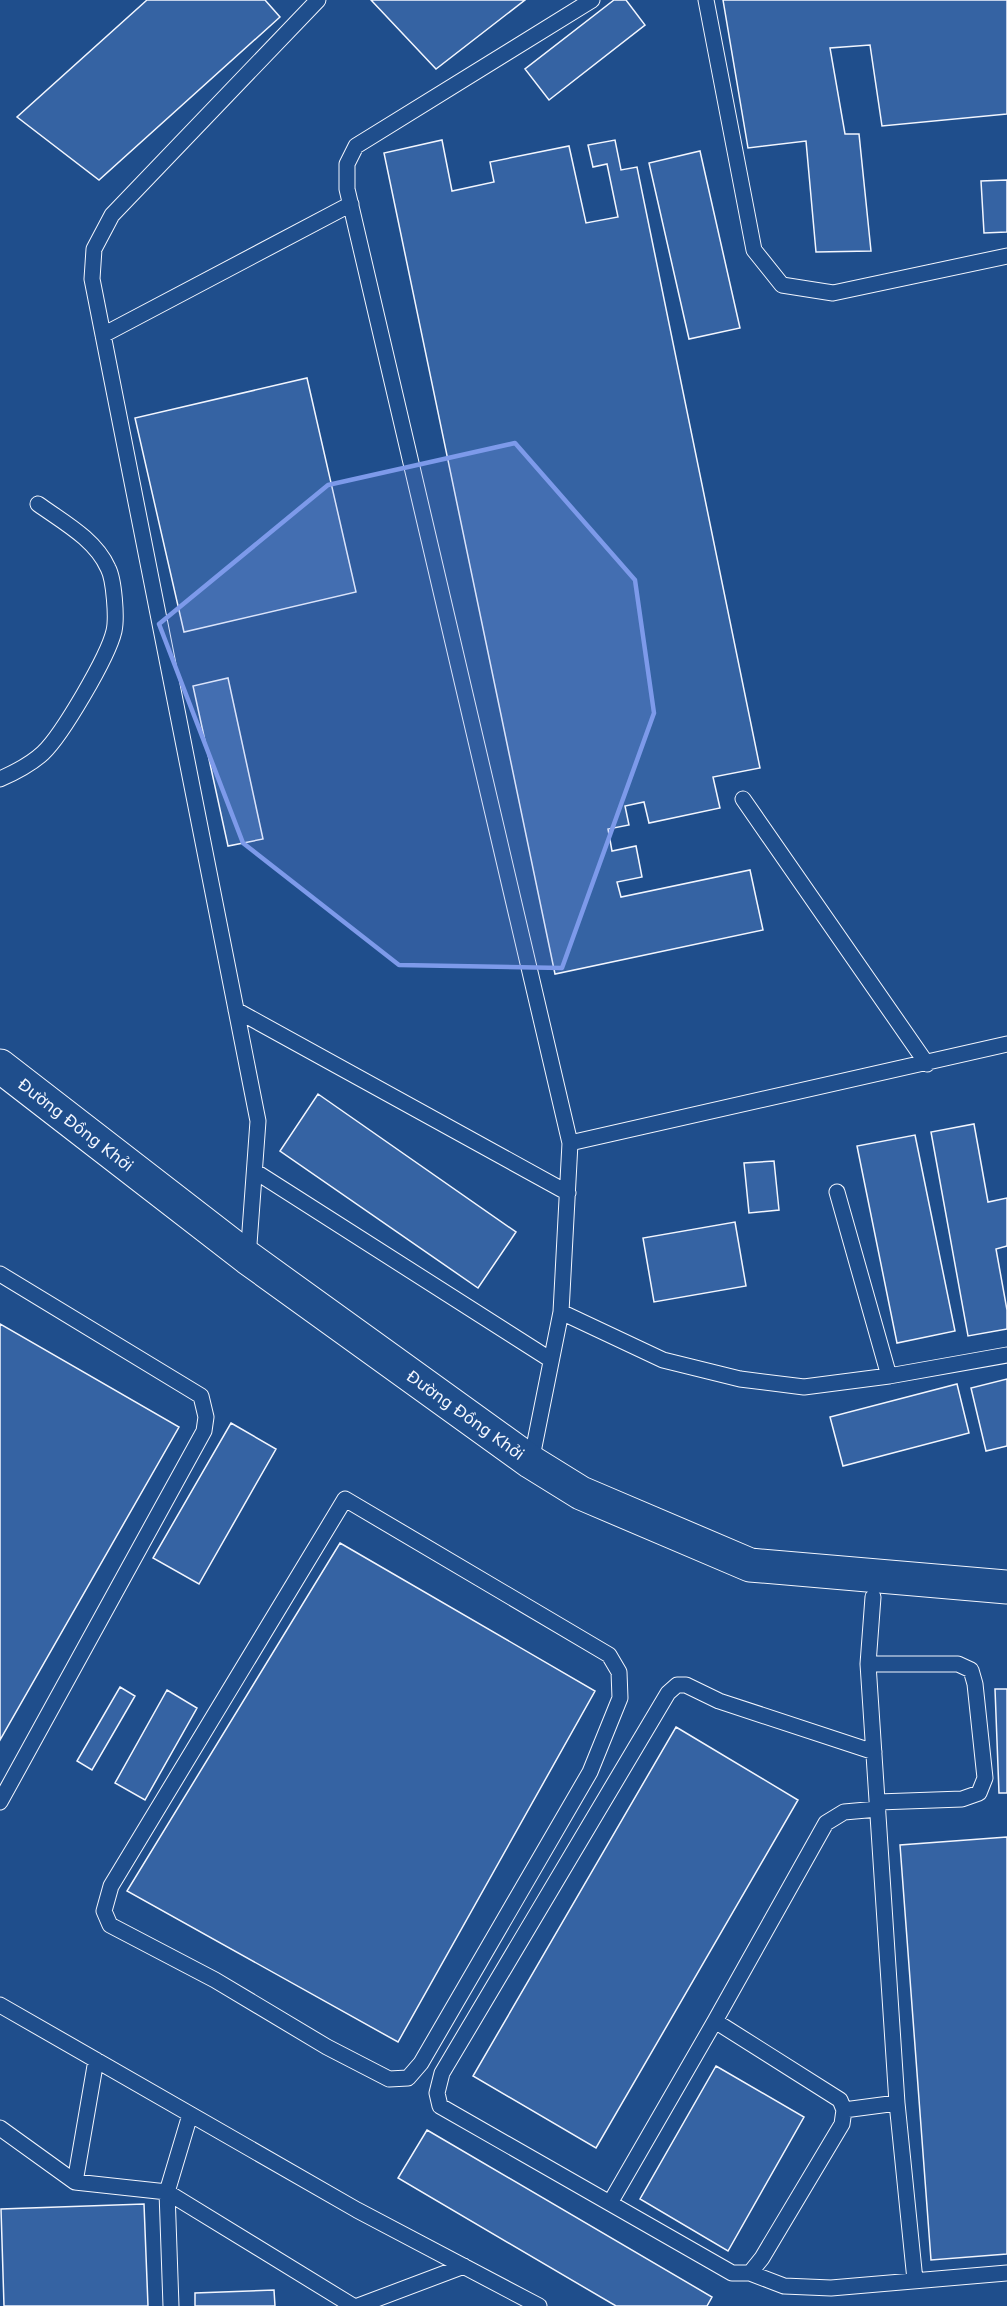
<svg xmlns="http://www.w3.org/2000/svg" width="1007" height="2306" viewBox="0 0 1007 2306" font-family="'DejaVu Sans',sans-serif">
  <rect width="100%" height="100%" fill="#1f4e8c"/>
  <path fill="#3563a3" stroke="#f2f6ff" stroke-width="1.5" d="M147 0H265L280 17 99 180 17 117Z
    M371 0H525L436 69Z
    M614 0H626L645 25 549 100 525 69Z
    M723 0H1007V114L882 126 870 45 830 48 845 134H859L871 251 816 252 806 141 748 148Z
    M442 140 452 191 494 182 490 162 569 146 586 223 618 217 607 164 593 167 588 145 615 140 621 170 637 167 760 768 713 777 720 808 649 823 644 802 625 806 629 825 608 829 612 851 636 846 642 877 617 882 621 897 750 870 763 930 555 974 384 153Z
    M700 151 740 328 689 339 649 163Z
    M1007 180V232L984 233 981 181Z
    M307 378 356 592 184 632 135 418Z
    M228 678 263 839 228 846 193 686Z
    M318 1094 516 1232 478 1288 280 1151Z
    M974 1124 988 1202 1007 1198V1246L996 1249 1007 1310V1329L968 1336 931 1132Z
    M915 1135 955 1331 897 1343 857 1146Z
    M774 1161 779 1210 749 1213 744 1163Z
    M735 1222 746 1286 654 1302 643 1238Z
    M0 1324 179 1427 0 1740Z
    M1007 1379V1446L986 1451 971 1388Z
    M957 1384 969 1433 843 1466 830 1417Z
    M231 1423 276 1449 199 1584 153 1558Z
    M340 1543 595 1691 398 2042 127 1891Z
    M120 1687 135 1696 92 1770 77 1761Z
    M995 1689H1007V1793H999Z
    M167 1690 197 1708 145 1800 115 1783Z
    M676 1727 798 1800 596 2148 473 2076Z
    M1007 1837V2254L931 2260 900 1845Z
    M716 2066 804 2117 728 2251 640 2199Z
    M427 2130 712 2297 707 2306H616L398 2178Z
    M144 2204 148 2306H4L1 2209Z
    M274 2290 275 2306H195V2293Z"/>
  <g fill="none" stroke-linecap="round" stroke-linejoin="round">
    <defs>
      <path id="service" d="M706 0 754 250 782 285 833 293 1007 256
        M103 335 351 204
        M0 779C16 772 30 765 43 753 62 735 108 657 114 631 117 618 114 579 108 568 95 539 63 522 38 504
        M743 799 927 1064
        M236 1010 568 1193
        M570 1143 1007 1044
        M256 1172 551 1360
        M837 1192 889 1376
        M248 1258 258 1121 92 279 94 249 112 215 318 0
        M0 1274 201 1396 206 1417 204 1431 0 1802
        M561 1312 663 1360 740 1379 804 1387 889 1376 1007 1355
        M531 1462 561 1312 570 1143 347 189V164L356 146 592 0
        M345 1499 609 1655 619 1672 620 1698 590 1772 421 2063 408 2078 389 2079 327 2047 215 1980 110 1925 104 1911 111 1886Z
        M873 1597 868 1664 897 2103 915 2280
        M868 1664H958L971 1670 975 1684 985 1778 979 1793 962 1799 878 1802
        M0 2005 357 2210 539 2306
        M715 2021 840 2100 844 2110 842 2124 762 2258 750 2273H732L440 2106 437 2093 442 2073 668 1693 677 1685H686L719 1701 874 1752
        M96 2060 75 2182 167 2192 353 2306
        M844 2110 897 2103
        M0 2128 75 2182
        M610 2203 715 2021 826 1823 844 1812 878 1809
        M750 2273 784 2286 831 2288 1007 2273
        M171 2306 167 2192 190 2115
        M358 2306 464 2266"/>
      <g id="secondary">
        <path id="s1" d="M0 1066 248 1258 531 1462 581 1493 750 1565 1007 1587"/>
      </g>
    </defs>
    <use href="#service" stroke="#f2f6ff" stroke-width="17"/>
    <use href="#secondary" stroke="#f2f6ff" stroke-width="35"/>
    <use href="#service" stroke="#1f4e8c" stroke-width="15"/>
    <use href="#secondary" stroke="#1f4e8c" stroke-width="33"/>
  </g>
  <path fill="#7d9aea" fill-opacity="0.2" stroke="#7d9aea" stroke-width="4.5" stroke-linejoin="round" d="M515 443 635 580 654 713 562 968 399 965 243 843 159 624 328 485Z"/>
  <g text-anchor="middle" stroke-width="4.5" stroke-linejoin="round" paint-order="stroke">
    <g font-size="16" fill="#f2f6ff" stroke="#1f4e8c">
      <text dy="6" stroke="none"><textPath href="#s1" startOffset="96">Đường Đồng Khởi</textPath></text>
      <text dy="6" stroke="none"><textPath href="#s1" startOffset="582">Đường Đồng Khởi</textPath></text>
    </g>
  </g>
</svg>
